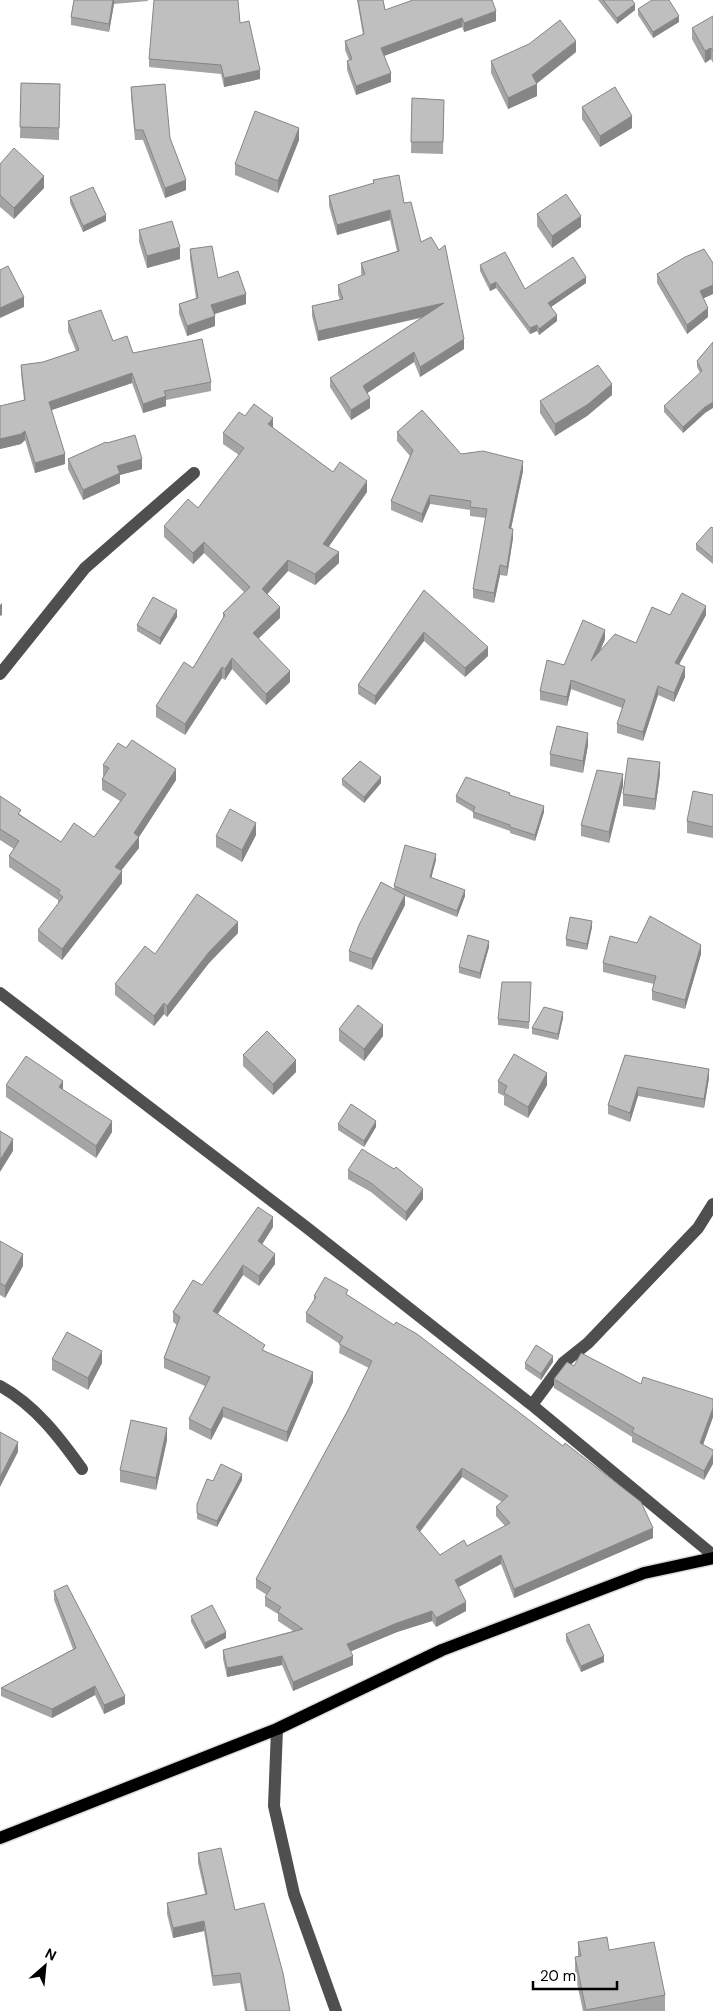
<svg xmlns="http://www.w3.org/2000/svg" width="713" height="2011" viewBox="0 0 713 2011" font-family="'DM Sans',sans-serif">
  <rect width="100%" height="100%" fill="#fff"/>
  <g fill="none" stroke-linecap="round" stroke-linejoin="round">
    <defs>
      <path id="major" d="M0 1838 277 1729 442 1650 644 1573 713 1558"/>
    </defs>
    <use href="#major" stroke="#dbdbdb" stroke-width="15"/>
    <path stroke="#4f4f4f" stroke-width="12" d="M0 674 85 568 194 473
      M0 993 306 1227 532 1405 713 1555
      M0 1386C35 1405 60 1438 82 1469
      M532 1405 563 1363 588 1343 698 1228 713 1204
      M277 1729 274 1806 294 1894 336 2011"/>
    <use href="#major" stroke="#000" stroke-width="12"/>
  </g>
  <path fill="#a4a4a4" fill-rule="evenodd" d="M74 0H148V1L114 4 109 32 71 25V17Z
    M357 0H383L385 10 496 21 464 32 462 27 384 56 391 82 356 95 347 70V61L349 60 345 50V41L363 35Z
    M598 0H632L635 10 617 24Z
    M638 9 679 22 653 38 638 15Z
    M713 16V63L711 59 705 63 692 39V28Z
    M240 23 260 79 224 87 221 74 149 67V59Z
    M576 52 536 84 537 96 508 109 491 73V61Z
    M21 83 60 84 59 140 20 138Z
    M131 87 170 138 186 190 165 198 143 140H135L131 97Z
    M412 98 444 100 443 154 411 153Z
    M582 107 632 128 600 147 582 119Z
    M299 140 278 193 235 175V164Z
    M0 164 44 188 14 219 0 207Z
    M373 180 404 203 421 242 464 349 420 377 414 362 367 393 370 408 351 420 330 387V378L421 318 318 341 312 316V306L340 300 338 294V285L362 276 361 273V263L397 251 390 220 337 235 329 206V196L373 184Z
    M70 197 106 221 83 232 70 203Z
    M537 214 581 227 552 248 537 226Z
    M139 230 180 259 147 268 139 242Z
    M190 249 218 278 246 304 215 314V326L187 336 179 314V304L196 298 190 259Z
    M713 263V294L703 298 708 317 687 334 657 283V274Z
    M480 265 525 289 586 283 551 307 557 321 539 335 537 331 530 334 496 288 490 291 480 271Z
    M68 321 113 341 133 353 211 382V391L166 400V406L143 413 132 383 51 410 65 464 35 473 25 440 21 444 0 449V406L24 400 21 374V365L43 362 76 351 68 331Z
    M713 342 705 413 683 433 664 412V406L700 373 697 367V361Z
    M612 395 587 416 555 436 540 413V401Z
    M245 416 273 428 333 472 367 492 328 547 339 563 315 585 288 571 267 594 280 618 258 638 290 682 266 705 232 669 225 680 222 678 185 735 156 717V706L193 668 223 619V613L244 592 204 553 193 564 164 537V526L198 508 239 455 223 444V433Z
    M397 432 461 454 523 471 511 529 513 538 507 576 500 575 494 603 473 598V589L486 518 470 516V510L430 504 422 523 391 510V501L410 456 397 441Z
    M107 443 142 469 120 475V483L83 500 68 469V459Z
    M713 528V564L696 550V544Z
    M424 590 488 656 465 677 424 641 375 705 358 694V685Z
    M670 615H706L679 664 685 677 674 702 658 695 643 741 617 733V724L622 708 571 689 567 706 540 700V691L564 665 605 639 600 652 636 643Z
    M177 617 160 645 137 631V625Z
    M588 745 583 773 550 766V754Z
    M103 765 176 780 139 837V848L121 871 122 883 62 960 38 941V930L58 904V900L9 867V856L14 849 0 840V796L21 815 61 842 94 837 120 801 102 790V779L104 776H103Z
    M660 774 655 810 623 806V794Z
    M342 779 381 783 364 803 342 785Z
    M623 786 609 843 581 836V825Z
    M510 795 544 812 535 841 510 833V831L473 818V812L456 802V796Z
    M713 795V838L687 833V821Z
    M256 835 242 862 216 847V836Z
    M436 860 431 877 465 896 457 917 405 896V905L372 970 349 961V951L394 889V886Z
    M592 927 587 950 566 946V939Z
    M238 933 209 963 167 1017 164 1014 154 1026 115 995V984L155 954Z
    M637 943 701 954 685 1009 652 1000V991L654 984 603 972V963Z
    M489 947 480 979 459 973V967Z
    M531 982 529 1029 498 1025V1019Z
    M563 1018 558 1040 532 1034V1028Z
    M339 1029 383 1036 364 1061 339 1041Z
    M243 1055 296 1072 273 1095 243 1066Z
    M625 1055 709 1078 704 1108 638 1096 630 1122 608 1114V1105Z
    M498 1081 547 1085 528 1118 504 1105V1096L498 1093Z
    M6 1085 112 1132 96 1158 6 1097Z
    M338 1124 376 1127 364 1147 338 1130Z
    M348 1170 423 1199 406 1221 371 1192 348 1179Z
    M273 1227 262 1244 275 1264 259 1286 243 1275 218 1314 265 1351 313 1382 287 1442 223 1417 211 1440 189 1429V1419L205 1386 164 1368V1358L177 1325 173 1322V1312L202 1285Z
    M0 1241 23 1266 5 1298 0 1295Z
    M348 1295 653 1538 514 1598 501 1564 458 1587 466 1611 436 1627 432 1621 397 1632 351 1651 353 1665 293 1691 282 1665 227 1677 223 1659V1650L293 1631 278 1621V1614L265 1606V1597L267 1595 256 1588V1579L347 1412 369 1368 339 1353 340 1344 306 1322V1313L314 1301V1296ZM462 1477 502 1502 496 1507V1516L505 1526 467 1546 440 1555 420 1532Z
    M52 1359 102 1363 88 1390 52 1370Z
    M553 1362 541 1380 525 1369V1363Z
    M574 1366 641 1384 713 1399V1417L703 1445 713 1450 704 1480 632 1442V1437L554 1388V1379Z
    M167 1440 156 1490 120 1482V1470Z
    M242 1480 217 1527 197 1519V1504L213 1481Z
    M54 1591 125 1704 104 1714 95 1695 52 1718 1 1696V1688L73 1649 54 1600Z
    M191 1616 226 1638 205 1649 191 1622Z
    M566 1634 604 1662 581 1672 566 1641Z
    M198 1853 235 1910 290 2011H245L240 1983 213 1986 204 1931 173 1938 167 1914V1903L205 1894 198 1863Z
    M578 1942 665 1995V2011H583L575 1974V1957H578Z"/>
  <path fill="#868686" d="M113 0H114V4L109 32V24Z
    M635 4V10L617 24V18Z
    M496 11V21L464 32V23Z
    M679 16V22L653 38V32Z
    M462 18V27L381 57V48Z
    M576 41V52L535 85 537 84V96L508 109V98L532 75Z
    M711 48V59L705 63V51Z
    M260 70V79L224 87V78Z
    M391 73V82L356 95V86Z
    M632 116V128L600 147V136Z
    M299 128V140L278 193V181Z
    M44 176V188L14 219V208Z
    M186 180V190L165 198V188Z
    M390 210V220L337 235V225Z
    M106 215V221L83 232V226Z
    M581 216V227L552 248V236Z
    M180 247V259L147 268V256Z
    M586 277V283L548 309V303Z
    M496 282V288L490 291V285Z
    M713 285V294L700 300V291Z
    M246 294V304L211 315V305Z
    M24 297V307L0 318V308Z
    M444 303V312L318 341V331Z
    M708 308V317L687 334V325Z
    M557 315V321L539 335V329Z
    M215 316V326L187 336V326Z
    M537 325V331L530 334V328Z
    M464 339V349L420 377V367Z
    M414 352V362L363 396V386Z
    M132 373V383L49 411V402Z
    M612 384V395L587 416 555 436V424Z
    M166 396V406L143 413V404Z
    M370 398V408L351 420V410Z
    M713 402V408L705 413 683 433V427L705 407Z
    M273 418V429L268 424Z
    M25 431V440L21 444 0 449V439Z
    M65 454V464L35 473V463Z
    M142 459V469L120 475V483L83 500V490L117 466Z
    M523 461V471L509 538V528Z
    M367 481V492L323 555V544Z
    M430 495V504L422 523V514Z
    M513 529V538L507 576V567Z
    M204 542V553L193 564V553Z
    M339 552V563L315 585V574Z
    M288 560V571L262 600V589Z
    M500 565V575L494 603V593Z
    M2 603V615L0 616V605Z
    M706 606V615L675 672V663Z
    M280 607V618L253 644V633Z
    M177 610V617L160 645V638Z
    M605 630V639L591 670V661Z
    M424 632V641L375 705V696Z
    M488 647V656L465 677V668Z
    M232 658V669L225 680V669Z
    M222 667V678L185 735V724Z
    M685 667V677L674 702V693Z
    M290 671V682L266 705V694Z
    M571 680V689L567 706V697Z
    M658 686V695L643 741V732Z
    M588 733V745L583 773V761Z
    M660 762V774L655 810V799Z
    M176 769V780L139 837V848L115 878V867L134 833Z
    M623 774V786L609 843V832Z
    M381 777V783L364 803V797Z
    M544 806V812L535 841V835Z
    M256 823V835L242 862V850Z
    M436 854V860L430 883V877Z
    M122 871V883L62 960V949Z
    M465 890V896L457 917V911Z
    M405 895V905L372 970V959Z
    M592 921V927L587 950V944Z
    M238 922V933L209 963 167 1017V1006L209 952Z
    M489 941V947L480 979V973Z
    M701 945V954L685 1009V1000Z
    M164 1003V1014L154 1026V1016Z
    M563 1012V1018L558 1040V1034Z
    M383 1025V1036L364 1061V1049Z
    M296 1060V1072L273 1095V1084Z
    M709 1069V1078L704 1108V1099Z
    M547 1073V1085L528 1118V1107Z
    M63 1081V1093L59 1087Z
    M638 1087V1096L630 1122V1113Z
    M112 1121V1132L96 1158V1146Z
    M376 1121V1127L364 1147V1141Z
    M13 1139V1151L0 1172V1160Z
    M423 1189V1199L406 1221V1212Z
    M273 1217V1227L258 1251V1241Z
    M23 1254V1266L5 1298V1286Z
    M275 1254V1264L259 1286V1276Z
    M243 1265V1275L213 1321V1311Z
    M102 1351V1363L88 1390V1378Z
    M553 1356V1362L541 1380V1374Z
    M313 1372V1382L287 1442V1432Z
    M223 1407V1417L211 1440V1430Z
    M713 1408V1417L700 1453V1443Z
    M167 1428V1440L156 1490V1478Z
    M18 1442V1452L0 1487V1477Z
    M713 1454V1464L704 1480V1471Z
    M462 1468V1477L416 1536V1527Z
    M242 1474V1480L217 1527V1521Z
    M653 1528V1538L514 1598V1589Z
    M501 1555V1564L455 1589V1580Z
    M466 1602V1611L436 1627V1618Z
    M432 1611V1621L397 1632 347 1653V1644L397 1623Z
    M226 1632V1638L205 1649V1643Z
    M282 1656V1665L227 1677V1668Z
    M353 1656V1665L293 1691V1682Z
    M604 1656V1662L581 1672V1666Z
    M95 1686V1695L52 1718V1709Z
    M125 1696V1704L104 1714V1705Z
    M204 1921V1931L173 1938V1928Z"/>
  <path fill="#bfbfbf" stroke="#868686" fill-rule="evenodd" d="M74 0H113L109 24 71 17Z
    M154 0H238L240 23 249 21 260 70 224 78 221 65 149 59Z
    M358 0H383L385 10 413 0H492L496 11 464 23 462 18 381 48 391 73 356 86 347 61 352 59 345 41 364 34Z
    M603 0H632L635 4 617 18Z
    M652 0H669L679 16 653 32 638 9Z
    M713 16V51L711 48 705 51 692 28Z
    M560 20 576 41 532 75 537 84 508 98 491 61 529 44Z
    M21 83 60 84 59 128 20 127Z
    M165 84 170 138 186 180 165 188 143 130H135L131 87Z
    M615 87 632 116 600 136 582 107Z
    M412 98 444 100 443 142H411Z
    M255 111 299 128 278 181 235 164Z
    M14 148 44 176 14 208 0 195V164Z
    M399 175 404 203 411 202 421 242 431 237 439 250 445 245 464 339 420 367 414 352 363 386 370 398 351 410 330 378 444 303 318 331 312 306 343 299 338 285 365 274 361 263 399 251 390 210 337 225 329 196 374 183 373 180Z
    M93 187 106 215 83 226 70 197Z
    M566 194 581 216 552 236 537 214Z
    M172 221 180 247 147 256 139 230Z
    M212 246 218 278 238 271 246 294 211 305 215 316 187 326 179 304 198 298 190 249Z
    M704 249 713 263V285L700 291 708 308 687 325 657 274 685 257Z
    M505 252 525 289 573 257 586 277 548 303 557 315 539 329 537 325 530 328 496 282 490 285 480 265Z
    M8 266 24 297 0 308V270Z
    M101 310 113 341 127 336 133 353 202 339 211 382 164 391 166 396 143 404 132 373 49 402 65 454 35 463 25 431 21 434 0 439V406L25 400 21 365 43 362 79 350 68 321Z
    M713 342V402L705 407 683 427 664 406 702 371 697 361Z
    M598 365 612 384 587 405 555 424 540 401Z
    M254 404 273 418 268 424 333 472 340 462 367 481 323 544 339 552 315 574 288 560 262 589 280 607 253 633 290 671 266 694 232 658 225 669 222 667 185 724 156 706 184 662 193 668 225 615 223 613 250 587 204 542 193 553 164 526 188 499 198 508 244 448 223 433 239 412 245 416Z
    M422 410 461 454 483 451 523 461 509 528 513 529 507 567 500 565 494 593 473 589 487 509 470 507 471 501 430 495 422 514 391 501 413 450 397 432Z
    M135 435 142 459 117 466 120 473 83 490 68 459 106 442 107 443Z
    M711 527 713 528V558L696 544Z
    M424 590 488 647 465 668 424 632 375 696 358 685Z
    M682 593 706 606 675 663 685 667 674 693 658 686 643 732 617 724 625 700 571 680 567 697 540 691 547 660 564 665 583 620 605 630 591 661 615 634 636 643 652 607 670 615Z
    M153 597 177 610 160 638 137 625Z
    M557 726 588 733 583 761 550 754Z
    M132 740 176 769 134 833 139 837 115 867 122 871 62 949 38 930 63 897 58 893 60 890 9 856 19 841 0 829V796L21 810 18 814 61 842 74 823 94 837 126 794 102 779 109 768 103 765 118 743 126 748Z
    M628 758 660 762 655 799 623 794Z
    M360 761 381 777 364 797 342 779Z
    M597 770 623 774 609 832 581 825Z
    M466 777 510 793 509 795 544 806 535 835 510 827V825L473 812 475 807 456 796Z
    M693 791 713 795V827L687 821Z
    M230 809 256 823 242 850 216 836Z
    M405 845 436 854 430 877 465 890 457 911 394 886Z
    M381 882 405 895 372 959 349 951 359 925Z
    M197 894 238 922 209 952 167 1006 164 1003 154 1016 115 984 145 946 155 954Z
    M650 916 701 945 685 1000 652 991 656 976 603 963 610 936 637 943Z
    M570 917 592 921 587 944 566 939Z
    M468 935 489 941 480 973 459 967Z
    M502 982H531L529 1022 498 1019Z
    M358 1005 383 1025 364 1049 339 1029Z
    M544 1007 563 1012 558 1034 532 1028Z
    M267 1031 296 1060 273 1084 243 1055Z
    M514 1054 547 1073 528 1107 504 1093 507 1086 498 1081Z
    M625 1055 709 1069 704 1099 638 1087 630 1113 608 1105Z
    M26 1056 63 1081 59 1087 112 1121 96 1146 6 1085Z
    M351 1104 376 1121 364 1141 338 1124Z
    M0 1131 13 1139 0 1160Z
    M362 1149 394 1169 396 1167 423 1189 406 1212 371 1183 348 1170Z
    M258 1207 273 1217 258 1241 275 1254 259 1276 243 1265 213 1311 265 1345 262 1350 313 1372 287 1432 223 1407 211 1430 189 1419 210 1377 164 1358 180 1317 173 1312 193 1280 202 1285Z
    M0 1241 23 1254 5 1286 0 1283Z
    M325 1277 348 1290 346 1294 394 1325 396 1322 417 1334 563 1446 565 1443 641 1502 653 1528 514 1589 501 1555 455 1580 466 1602 436 1618 432 1611 397 1623 347 1644 353 1656 293 1682 282 1656 227 1668 223 1650 303 1629 278 1612 281 1607 265 1597 271 1588 256 1579 347 1412 372 1361 339 1344 343 1337 306 1313 316 1297 314 1296ZM462 1468 508 1496 496 1507 510 1523 467 1546 464 1540 440 1555 416 1527Z
    M67 1332 102 1351 88 1378 52 1359Z
    M536 1345 553 1356 541 1374 525 1363Z
    M581 1353 641 1384 643 1377 713 1399V1408L700 1443 713 1450V1454L704 1471 632 1432 634 1428 554 1379 567 1362 574 1366Z
    M131 1420 167 1428 156 1478 120 1470Z
    M0 1432 18 1442 0 1477Z
    M221 1464 242 1474 217 1521 197 1513V1504L207 1479 213 1481Z
    M67 1585 125 1696 104 1705 95 1686 52 1709 1 1688 76 1648 54 1591Z
    M212 1605 226 1632 205 1643 191 1616Z
    M589 1624 604 1656 581 1666 566 1634Z
    M221 1848 235 1910 264 1903 283 1973 290 2011H247L240 1973 213 1976 204 1921 173 1928 167 1903 207 1894 198 1853Z
    M607 1937 609 1950 654 1942 665 1995 586 2010 575 1957 581 1956 578 1942Z"/>
  <g transform="translate(45 1966) rotate(27)" stroke="#ffffff" stroke-width="4" paint-order="stroke">
  <path d="M0-4L9 19L0 12L-9 19Z" fill="#000000"/>
  <text y="-8" font-size="14" font-weight="bold" text-anchor="middle" fill="#000000">N</text>
  </g>
  <path d="M533 1981v8h84v-8" fill="none" stroke="#000000" stroke-width="2.5"/>
  <text x="540" y="1981" font-size="15" fill="#000000" stroke="#ffffff" stroke-width="4" paint-order="stroke">20 m</text>
</svg>
